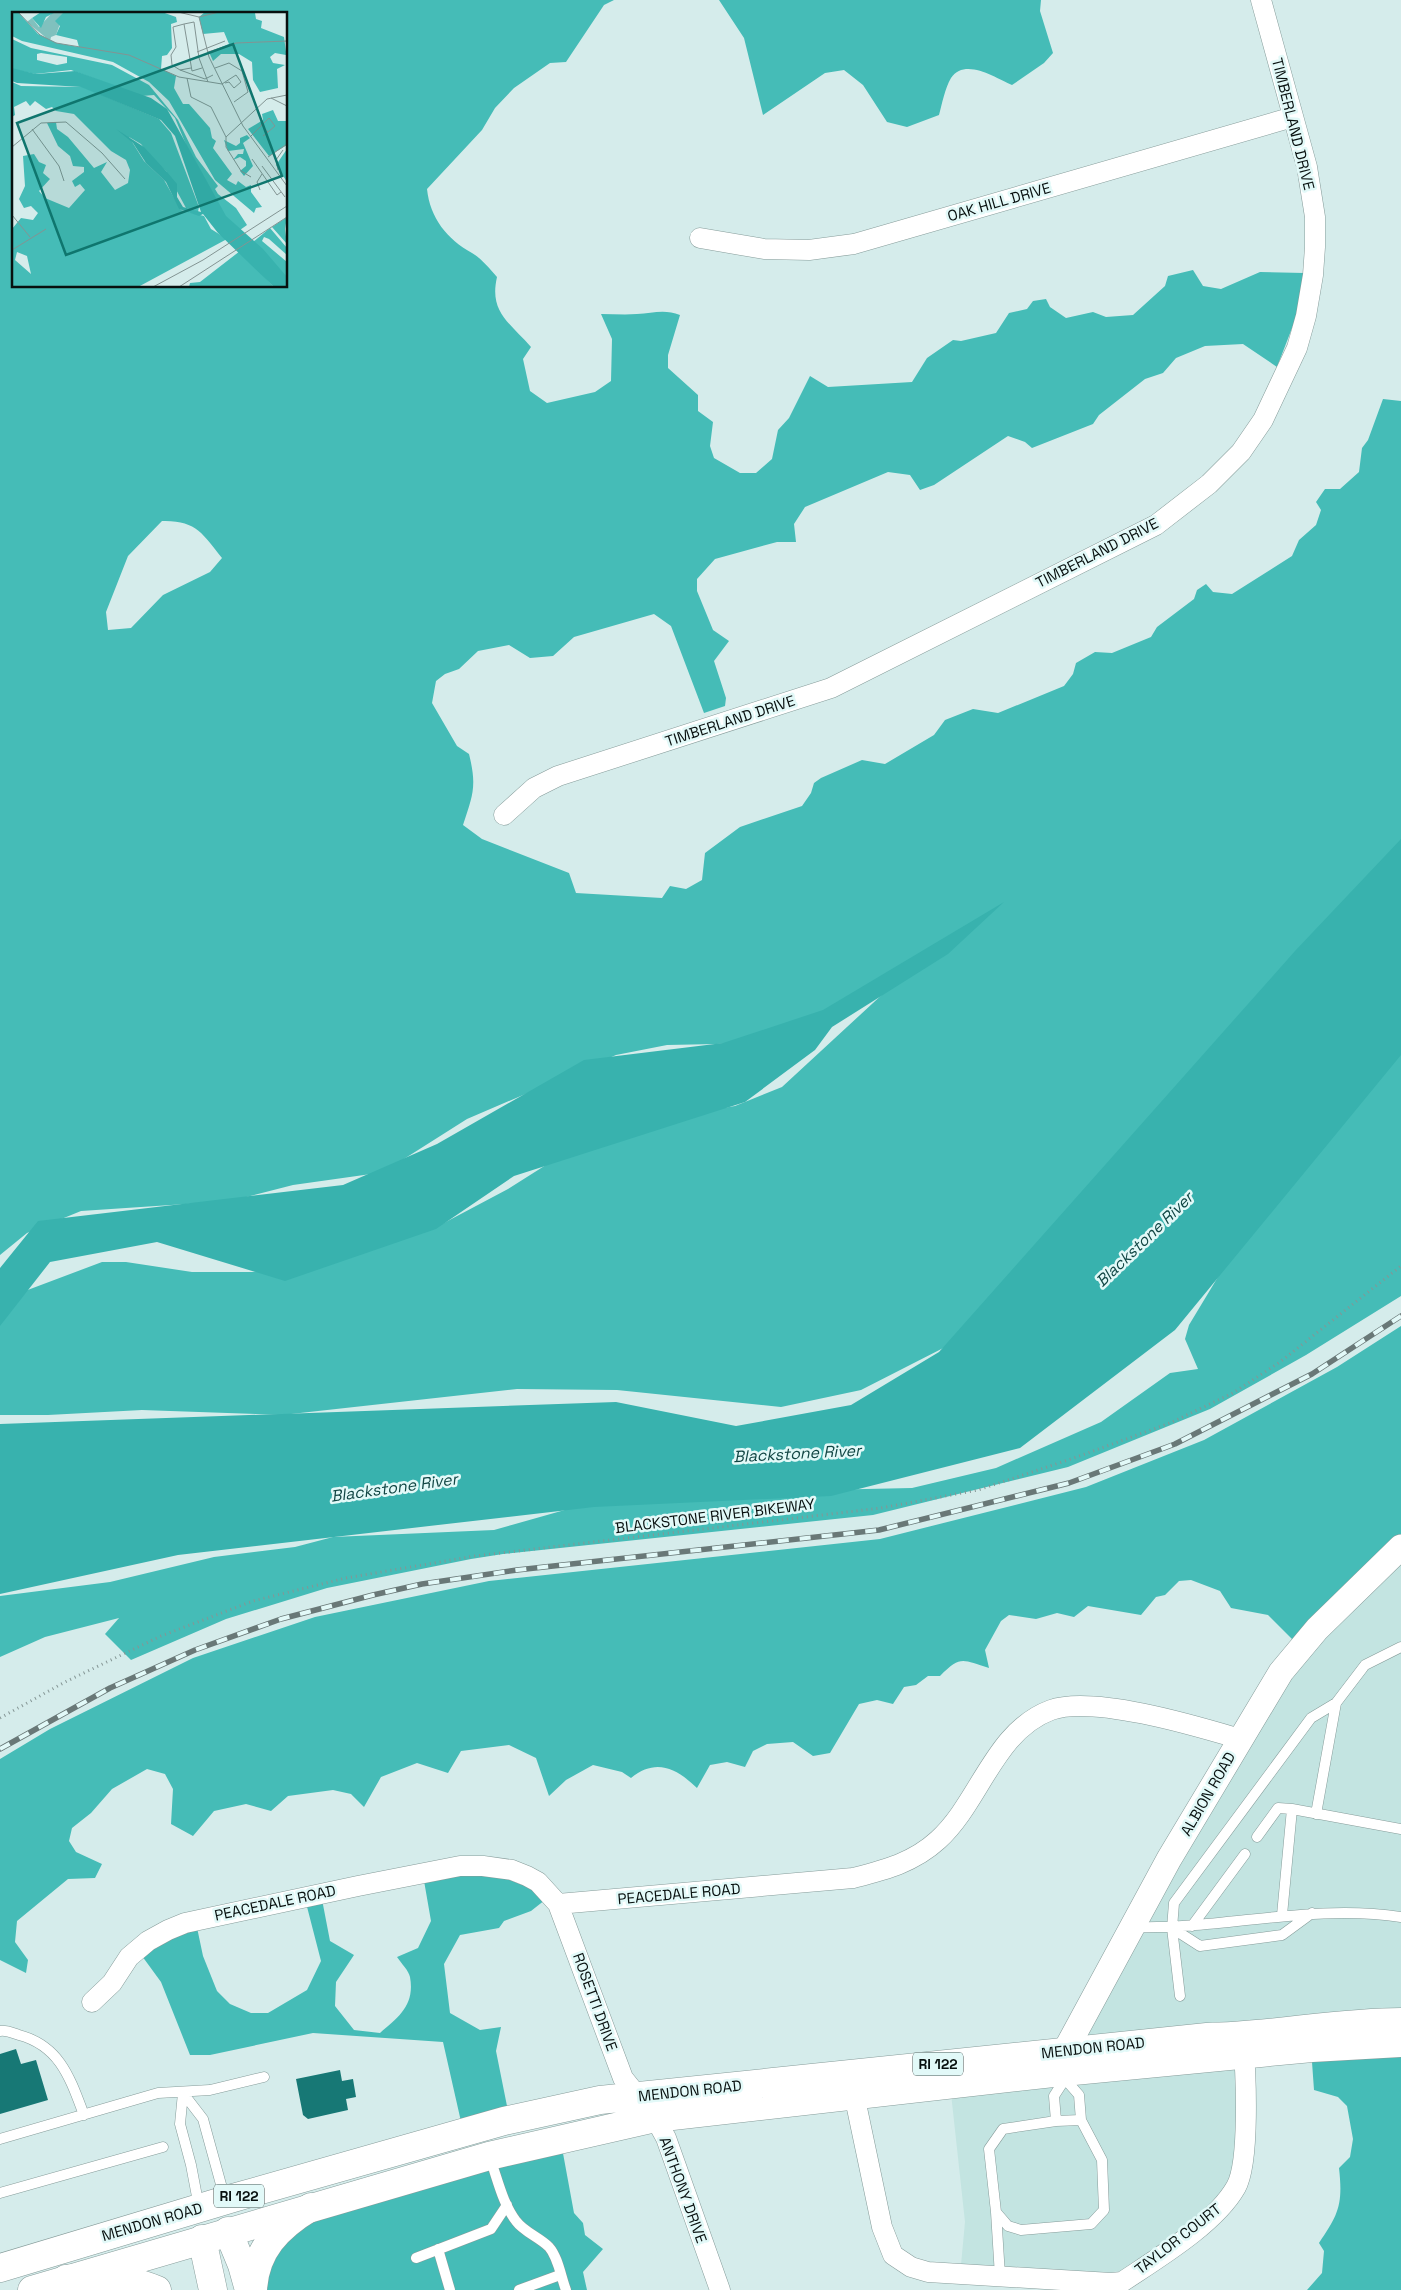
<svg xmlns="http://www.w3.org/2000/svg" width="1401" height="2290" viewBox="0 0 1401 2290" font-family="'Space Grotesk',sans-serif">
  <rect width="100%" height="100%" fill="#d5eceb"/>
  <path fill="#c3e4e1" d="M1401 1541V2034L1246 2046 1240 2164 1231 2182 1195 2219 1138 2266 1121 2271 1105 2273 961 2265 965 2222 949 2075 1051 2064 1232 1738Z"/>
  <path fill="#45bcb7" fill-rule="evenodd" d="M0 0H614L604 5 566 62 550 63 514 88 495 108 482 130 427 189C430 218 447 239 472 253 481 258 490 269 497 277 489 312 509 322 531 347L523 359 530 391 547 403 595 392 611 381 612 339 601 314C613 314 625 315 637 314 653 313 665 309 680 315L668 355V368L698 395V411L713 422 710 446 714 458 740 473H756L772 459 778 430 789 418 810 376 828 387 912 382 927 358 953 340 961 341 996 333 1009 313 1027 309 1033 301 1046 299 1050 307 1066 318 1093 312 1106 317 1133 315 1165 286 1168 276 1193 270 1203 286 1221 289 1260 272 1304 273 1299 310 1277 367 1243 344 1205 346 1176 358 1163 373 1145 379 1099 415 1093 424 1032 448 1025 442 1008 436 934 485 920 490 910 475 888 472 805 507 794 524 796 542H777L715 559 697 579V591L713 630 729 641 714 661 726 698 725 706 704 713 671 626 654 614 574 637 553 656 530 658 509 645 478 651 459 669 445 674 436 681 432 703 457 746 469 754C477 786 473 795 463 825L482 839 569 873 576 893 662 898 670 886 686 889 702 880 705 853 740 827 802 806 811 793 814 783 821 778 862 760 885 764 934 735 945 720 973 709 998 713 1064 686 1073 674 1076 663 1095 652 1112 653 1151 637 1157 627 1194 599 1197 590 1206 584 1213 592 1232 594 1292 556 1299 540 1316 525 1321 510 1316 502 1325 489H1340L1359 472 1362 448 1368 440 1383 399 1401 401V855L957 1341 861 1390 781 1407 617 1390 517 1389 282 1415 142 1410 48 1415H0V1318L25 1291 102 1262H126L192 1272H290L442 1224 508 1189 587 1139 635 1123 735 1106 782 1087 886 991 776 1033 741 1042 717 1044 667 1045 616 1055 467 1119 396 1164 371 1174 293 1185 231 1201 81 1211 27 1233 0 1255ZM14 14H286V286H14ZM162 521C196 520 203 534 222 558L210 572 163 595 131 628 108 630 106 612 128 556Z
    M719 0H1041L1040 11 1053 53 1044 63 1012 85C996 78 965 57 951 78 945 88 942 104 939 115L907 127 887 122 863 85 844 70 825 73 763 115 744 38Z
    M1401 1038V1296L1306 1355 1210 1409 1068 1467 873 1515 503 1554 471 1559 327 1588 226 1619 131 1660 105 1634 119 1618 45 1637 0 1657V1596L110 1582 214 1557 295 1547 333 1537 494 1530 593 1502 773 1491 912 1488 996 1468 1101 1422 1170 1373 1198 1369 1185 1339 1189 1325 1230 1257Z
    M1401 1326V1541L1294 1641 1268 1615 1231 1608 1220 1591 1191 1580 1179 1581 1165 1595 1156 1597 1141 1615 1088 1606 1074 1617 1057 1613 1036 1619 1009 1615 1001 1621 985 1650 989 1668C962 1660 961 1655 940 1676H928L916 1685 904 1687 893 1704 877 1700 859 1704 830 1753 813 1756 793 1742 767 1744 753 1751 745 1767 727 1762 710 1765 697 1788C676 1768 656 1758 631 1778L622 1772 593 1765 566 1780 549 1796 536 1758 509 1745 461 1751 448 1773 417 1763 381 1777 364 1807 351 1794 333 1790 288 1796 271 1811 246 1804 214 1811 193 1836 171 1824 173 1789 165 1774 147 1769 112 1789 91 1813 72 1828 69 1841 76 1852 102 1864 95 1878 68 1879 17 1921 15 1942 28 1960 26 1973 0 1960V1759L50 1729 193 1658 315 1617 489 1581 880 1539 1086 1487 1204 1440 1337 1367Z
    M465 1862 550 1896 531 1911 504 1921 499 1928 460 1935 444 1964 450 2013 480 2030 501 2027 496 2051 508 2111 462 2126 443 2042 313 2033 210 2055H190L161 1982 134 1945 195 1918 203 1956 217 1991 230 2004 251 2013H268L307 1990 321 1961 305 1899 320 1889 330 1941 354 1955 336 1982 335 2006 354 2030 380 2033C399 2017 415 2005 410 1977 409 1971 401 1963 397 1957L418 1948 431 1921 423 1875Z
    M1401 2034V2290H1307L1322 2273 1324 2251 1319 2243C1339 2214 1343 2204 1339 2168L1350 2157 1353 2139 1347 2106 1338 2097 1314 2090 1311 2048Z
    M560 2137 574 2213 583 2223 585 2235 603 2249 583 2272 587 2290H246L245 2262 273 2231Z"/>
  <path fill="#38b2ae" d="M1401 839V1055L1175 1330 1020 1448 831 1496 594 1507 178 1555 0 1594V1424L616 1402 736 1426 851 1405 939 1352 1295 951Z
    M1004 902 948 954 832 1027 815 1050 745 1102 514 1176 436 1229 285 1281 157 1242 50 1262 0 1326V1268L38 1221 343 1185 437 1144 584 1060 723 1043 823 1010Z"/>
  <path fill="#177875" d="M16 2049 21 2064 36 2060 48 2100 0 2114V2054Z
    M340 2070 342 2081 353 2079 356 2097 346 2099 348 2110 308 2119 303 2115 296 2079Z"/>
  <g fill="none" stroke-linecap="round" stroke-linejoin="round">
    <defs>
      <path id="service" d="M1316 1814 1336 1703 1365 1665 1401 1647
        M1257 1837 1278 1808 1292 1809
        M1282 1915 1292 1809 1401 1829
        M1192 1926 1245 1854
        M1133 1927C1223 1930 1311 1903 1401 1917
        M1172 1928 1200 1946 1282 1935 1312 1913
        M1180 1996 1172 1928 1174 1903 1311 1718 1336 1703
        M0 2031C6 2030 13 2033 19 2035 60 2046 70 2078 84 2115
        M1065 2075V2079L1054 2096 1056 2121 1003 2129 989 2149 996 2212 1008 2226 1021 2230 1091 2224 1104 2210 1102 2160 1081 2120 1079 2095 1065 2079
        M183 2093 180 2124 191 2165 199 2207
        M183 2093 203 2119 225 2199
        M1056 2121 1081 2120
        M0 2139 158 2093 210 2090 264 2077
        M489 2156C497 2176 502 2203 516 2221 524 2232 539 2237 549 2247 558 2257 561 2277 566 2290
        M0 2193 163 2147
        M996 2212 1000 2276
        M438 2249 450 2290
        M416 2258 491 2229 507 2205
        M519 2290 560 2275"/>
      <path id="minor" d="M700 238 764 249 809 250 854 244 1293 117
        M504 815 534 788 558 776 831 688 1156 525 1209 484 1241 452 1263 420 1297 348 1306 316 1313 275 1315 247V217L1307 167 1261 0
        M558 1904 853 1878C884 1870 913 1863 938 1840 980 1802 994 1731 1051 1710 1093 1695 1196 1726 1240 1739
        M92 2002 112 1983 129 1957 148 1941 168 1930 185 1923 358 1886 460 1866H483L512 1870 527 1876 538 1882 558 1904 623 2078 655 2118 666 2138 720 2290
        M854 2094 882 2227 893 2255 911 2267 928 2272 1111 2283 1122 2282C1158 2258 1215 2224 1236 2187 1250 2162 1246 2072 1243 2042"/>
      <path id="tertiary" d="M1065 2069V2051L1169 1859 1281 1672 1317 1629 1401 1547"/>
      <path id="primary" d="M0 2268 233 2198 504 2121 600 2100 1207 2037C1272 2036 1336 2022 1401 2022
        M32 2290 489 2156 655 2118 1053 2073 1312 2048 1401 2043"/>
      <path id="motorway" d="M228 2231 242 2265 249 2290
        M202 2239 213 2290
        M66 2279C98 2275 128 2278 157 2290
        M253 2290C255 2250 278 2227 311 2207"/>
    </defs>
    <use href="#service" stroke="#869c9a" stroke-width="11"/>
    <use href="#minor" stroke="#869c9a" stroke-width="21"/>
    <use href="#tertiary" stroke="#869c9a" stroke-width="26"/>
    <use href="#primary" stroke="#869c9a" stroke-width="29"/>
    <use href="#motorway" stroke="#869c9a" stroke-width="29"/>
    <path stroke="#859695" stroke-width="3" stroke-dasharray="1 4" stroke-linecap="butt" d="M0 1718 65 1682 161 1636 253 1601 346 1578 475 1556 881 1508 978 1490 1074 1458 1170 1423 1233 1393 1280 1362 1401 1266"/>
    <use href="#service" stroke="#fff" stroke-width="10"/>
    <use href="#minor" stroke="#fff" stroke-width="20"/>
    <use href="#tertiary" stroke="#fff" stroke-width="25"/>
    <use href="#primary" stroke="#fff" stroke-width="28"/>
    <use href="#motorway" stroke="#fff" stroke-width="28"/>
    <defs>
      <path id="rail" d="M0 1749 110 1688 195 1650 281 1619 373 1595 422 1584 517 1570 879 1530 1069 1483 1175 1444 1312 1374 1401 1316"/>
    </defs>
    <use href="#rail" stroke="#697877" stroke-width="5.5"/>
    <use href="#rail" stroke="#e2f9f8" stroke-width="4" stroke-dasharray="11" stroke-linecap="butt"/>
  </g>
  <g text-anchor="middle" stroke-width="5" stroke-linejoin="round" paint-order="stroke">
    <g fill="#e2f9f8" stroke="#495655" stroke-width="1">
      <rect x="913" y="2052.5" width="50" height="23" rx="4"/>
      <rect x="214" y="2184.5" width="50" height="23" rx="4"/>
    </g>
    <g font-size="14" font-weight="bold" fill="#08100f">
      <text x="938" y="2069">RI 122</text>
      <text x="239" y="2201">RI 122</text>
    </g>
    <g font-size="15" fill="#08100f" stroke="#e2f9f8">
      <text transform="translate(1293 124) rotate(76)" y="5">TIMBERLAND DRIVE</text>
      <text transform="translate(999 202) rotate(-16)" y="5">OAK HILL DRIVE</text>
      <text transform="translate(1097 553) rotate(-27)" y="5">TIMBERLAND DRIVE</text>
      <text transform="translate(730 721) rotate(-18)" y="5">TIMBERLAND DRIVE</text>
      <text transform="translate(715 1516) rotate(-7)" y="5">BLACKSTONE RIVER BIKEWAY</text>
      <text transform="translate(1208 1794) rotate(-60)" y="5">ALBION ROAD</text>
      <text transform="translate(679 1894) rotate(-5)" y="5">PEACEDALE ROAD</text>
      <text transform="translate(275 1903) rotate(-12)" y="5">PEACEDALE ROAD</text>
      <text transform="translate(595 2002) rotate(70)" y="5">ROSETTI DRIVE</text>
      <text transform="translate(1093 2048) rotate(-6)" y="5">MENDON ROAD</text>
      <text transform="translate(690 2091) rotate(-6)" y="5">MENDON ROAD</text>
      <text transform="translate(683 2190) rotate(70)" y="5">ANTHONY DRIVE</text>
      <text transform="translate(152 2222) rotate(-16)" y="5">MENDON ROAD</text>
      <text transform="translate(1178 2239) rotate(-38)" y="5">TAYLOR COURT</text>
    </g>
    <g font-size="16" font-style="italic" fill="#114644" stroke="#e2f9f8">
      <text transform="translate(1144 1239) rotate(-44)" y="6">Blackstone River</text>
      <text transform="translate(797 1453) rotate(-3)" y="6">Blackstone River</text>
      <text transform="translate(394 1487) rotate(-8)" y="6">Blackstone River</text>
    </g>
  </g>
  <g transform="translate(12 12)">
    <rect width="275" height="275" fill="#d5eceb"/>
    <path d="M52 0 44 23 39 25 38 29 15 10 20 6 27 15 40 1Z" fill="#80c1be"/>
    <path d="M0 0H6L26 22 45 31 67 35 65 28 44 23 48 14 43 9 52 0H150L164 5 165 10 159 12 160 36 155 43 150 44 149 57 164 64 162 76 171 92H177L198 116 200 126 204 129 201 136 220 162 215 168 224 173 226 169 234 175 239 173V180L250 195 244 196 242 201 203 168 157 89 137 70 101 50 10 29 0 24ZM29 0H44L34 5 29 16 20 6ZM193 0 243 1 244 7 250 9 249 16 272 25 275 47 274 43 263 41 258 45 261 51 273 53 265 57 266 76 248 80 241 68 240 50 227 42H209L201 49 197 40 217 32 212 20 191 22 187 5ZM0 27 19 36 100 53 137 73 166 108 184 145 206 174 203 177 206 182 224 196 235 213 228 218 213 204 175 135 163 106 142 83 130 84 59 58 23 62 0 57ZM29 41 55 45V51L45 53 25 48V42ZM0 70 9 74 71 75 147 107 159 121 187 195 186 200 174 196 154 159 141 148 129 132 117 125 132 149 152 168 169 198 192 204 199 217 215 227 126 275 0 274V217L9 206 21 208 26 201 19 194 12 196 7 187 13 174 11 144 22 142 27 150 34 153 31 161 38 167 27 179 33 186 57 196 73 178 68 172 63 175 60 169 72 160V155L61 154 58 144 46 134 35 111 44 110 45 117 56 125 82 156 95 150 89 160 103 178 116 171 118 158 114 148 99 139 62 102 44 99 40 95 34 97 23 89 18 94 14 89 2 95 3 103 0 105ZM5 240 15 244 19 262 3 248ZM261 98 266 109H275V133L257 144 236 117 251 108 250 102ZM235 123 238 126 231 131 241 154 232 164 228 159 234 154V149L228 145 221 148 226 142H231L232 137 216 139 212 128 224 134 228 131V126ZM275 137V170L264 153ZM275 205 273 217 275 232 260 215ZM258 216 275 236V243L257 227 252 225 250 229 275 250V266L241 230ZM228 239 262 275H177L178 271 188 270Z" fill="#45bcb7" fill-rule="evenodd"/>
    <path d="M0 56 24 62 63 59 139 86 155 97 214 204 251 237 275 265V275H262L206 221 191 202 187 204 167 197 154 170 134 151 121 131 104 117 132 135 155 160 165 172V185L171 195 189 200 163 124 149 108 69 75 5 71 0 69Z" fill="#38b2ae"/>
    <path fill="none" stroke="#839493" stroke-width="1" d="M6 0 28 23 44 31 117 43 167 65 210 72 224 63 229 70 222 76 217 70 213 71M166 0 187 5 207 0M187 5 197 45 231 114 275 174M172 12 161 15 164 35 159 43 160 53 168 58 179 56M185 40 213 29M196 40 224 31 275 29M190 56 180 59 172 12 182 10 187 46 196 70M203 56 217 51 230 59 236 80 222 90M168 58 193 67 201 63M175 66 179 85 199 95 214 125V135L229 159 239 165M259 86 275 94M249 112 256 120 251 124M20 117 47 154 52 169M214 125 255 87 275 83M238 125 257 106 263 114 256 120M0 135 29 111 54 110 90 141 113 167M256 145 275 132M240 147 265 183 269 180M250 154 273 185M266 158 264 148 271 138M248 178 245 170 250 162M0 203 18 225M0 238 34 217M141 275 191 248 275 194M167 275 275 205"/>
    <path fill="#0f766e" fill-opacity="0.15" stroke="#0f766e" stroke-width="2.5" d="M221 32 270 164 54 243 5 111Z"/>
    <rect width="275" height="275" fill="none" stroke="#08100f" stroke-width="2.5"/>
  </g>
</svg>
